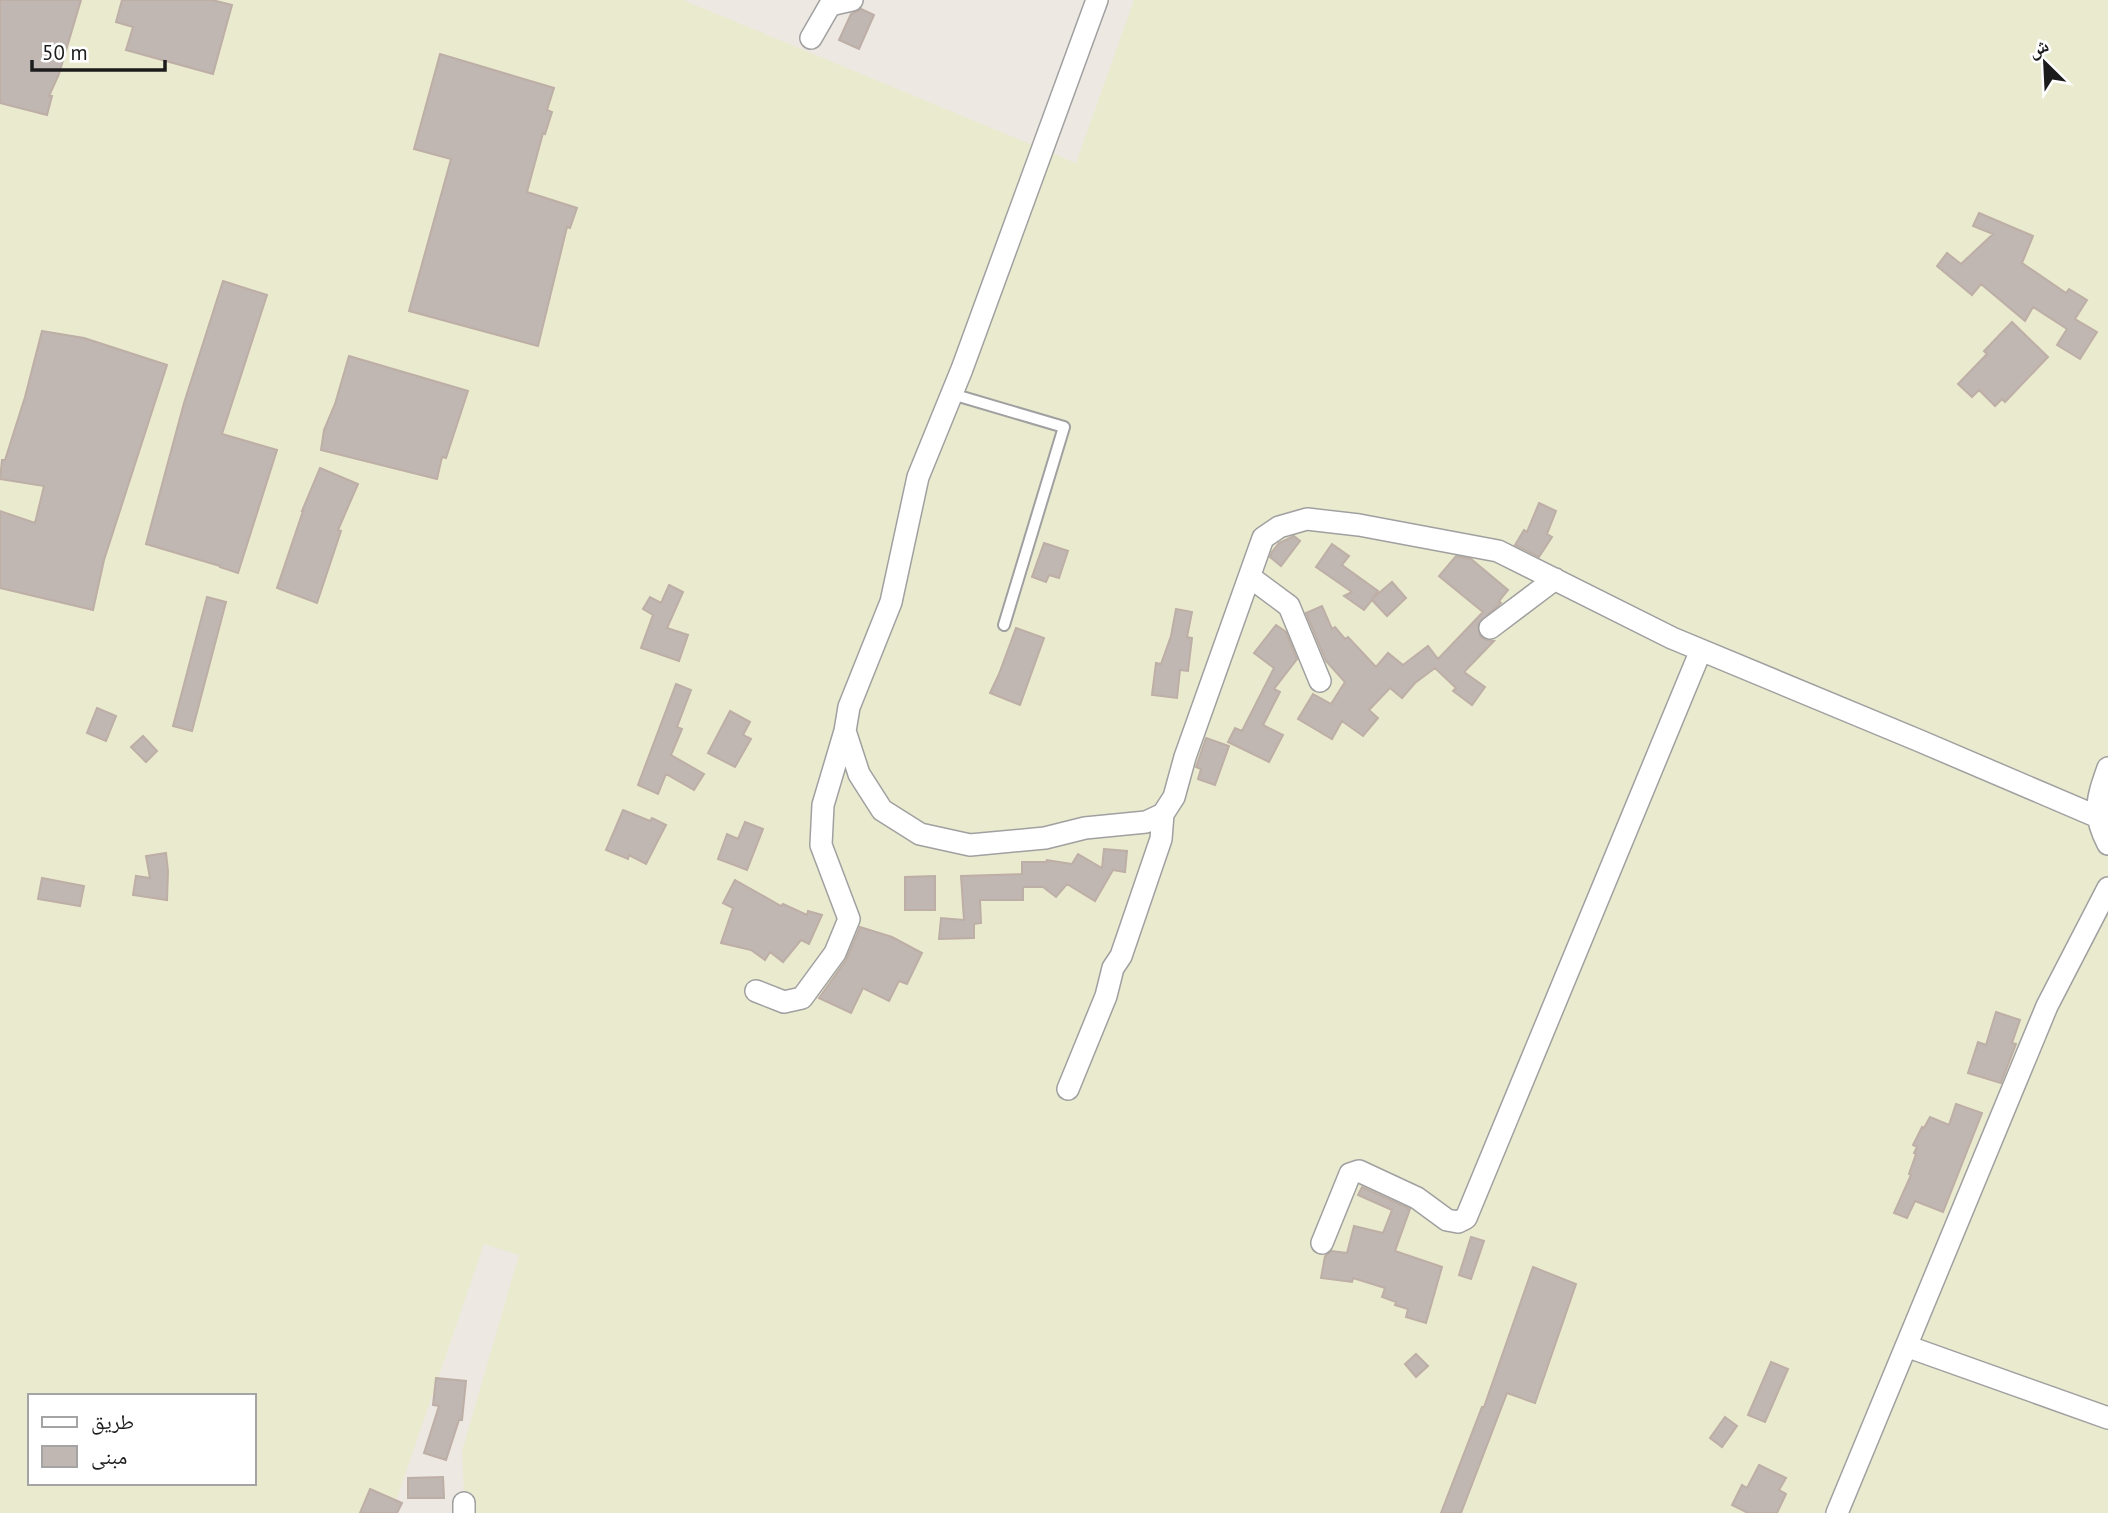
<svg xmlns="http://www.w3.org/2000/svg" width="2108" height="1513" viewBox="0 0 2108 1513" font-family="'PT Sans','Noto Naskh Arabic',sans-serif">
  <rect width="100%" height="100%" fill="#ede8e2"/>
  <path fill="#eaeacf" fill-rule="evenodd" d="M0 0H683L1076 163 1134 0H2108V1513H465L462 1451 519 1255 484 1244 392 1513H0ZM30 1396H254V1483H30Z"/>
  <path fill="#c1b7b2" stroke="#bdaea6" stroke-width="2" d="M0 0H81L59 74 49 96H52L47 115 0 103Z
    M122 0H212L232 5 213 74 126 50 133 27 116 22Z
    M861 9 874 15 859 49 839 40 851 14Z
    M440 54 554 88 547 110 552 112 545 134 543 133 527 192 577 208 570 228 567 227 538 346 409 311 451 159 414 149Z
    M1979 213 2033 236 2022 263 2066 293 2069 289 2087 300 2075 319 2097 332 2080 359 2057 345 2067 329 2033 307 2025 321 1981 284 1972 295 1937 266 1947 253 1961 264 1993 234 1973 226Z
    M223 281 267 295 222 434 277 450 238 573 220 567V566L146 544 184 403Z
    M2012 322 2048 357 2005 402 2002 399 1995 406 1979 390 1972 397 1958 384 1987 354 1984 351Z
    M42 331 84 338 167 365 104 560 93 610 0 588V511L35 523 44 486 0 479 2 460H5L25 397Z
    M349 356 468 391 446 458 442 457 437 479 321 450 324 430 335 404Z
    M320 468 358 484 338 530 341 531 317 603 277 588 303 511H302Z
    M1539 503 1556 511 1547 534 1552 537 1539 557 1515 545 1524 530 1527 532Z
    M1294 536 1300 541 1281 566 1270 557 1272 552 1279 543Z
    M1044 543 1068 551 1059 578 1049 575 1046 582 1032 577Z
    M1332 544 1349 556 1342 565 1378 591 1372 599 1392 582 1406 598 1387 616 1372 600 1364 610 1344 596 1352 592 1316 567Z
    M1456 556 1471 559 1508 590 1499 601 1501 603 1478 624 1480 636 1486 640 1494 641 1464 672 1485 687 1472 705 1453 691 1456 688 1435 668 1415 683 1402 698 1390 688 1369 710 1378 718 1363 736 1342 721 1332 739 1298 719 1313 694 1331 704 1345 682 1326 661 1306 613 1322 606 1332 629 1335 627 1345 639 1348 637 1376 667 1388 653 1403 665 1428 646 1438 659 1483 612 1439 576Z
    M669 585 683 592 667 628 688 635 679 661 641 648 653 615 643 609 650 597 661 603Z
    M207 597 226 602 192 731 173 726Z
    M1176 609 1192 612 1187 637 1192 638 1188 671 1180 670 1177 698 1152 695 1156 663 1161 664 1171 636Z
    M1276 625 1286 632 1297 659 1274 689 1280 692 1263 725 1283 735 1269 762 1228 742 1235 728 1242 731 1274 668 1254 653Z
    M1016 628 1044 638 1020 705 990 693 999 674Z
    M676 684 691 690 677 727 682 729 671 755 704 774 694 790 666 774 658 794 638 785Z
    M97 708 116 716 106 741 87 733Z
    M730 711 750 722 743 735 751 739 735 767 708 753Z
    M143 736 157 751 146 762 131 747Z
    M1206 738 1229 746 1215 785 1198 779 1201 769 1196 767Z
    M623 810 650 821 652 818 666 825 646 864 629 855 628 859 606 850Z
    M745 822 763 829 747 870 718 859 727 834 738 839Z
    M1104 849 1127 851 1125 872 1113 870 1095 901 1067 884 1056 897 1043 887H1023V900H980L981 923 974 924V938L939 939 941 918 964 920 961 876 1022 874V862H1046L1047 860 1072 864 1078 854 1102 868Z
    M166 853 168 871 167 900 133 895 136 876 150 878 146 856Z
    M935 876V910H905V877Z
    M42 878 84 886 80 906 38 899Z
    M735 880 781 906 783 904 807 915 808 911 822 915 809 944 801 940 783 962 770 952 765 960 751 950 721 943 733 908 723 903Z
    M860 927 892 937 922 953 907 984 899 981 889 1001 863 988 851 1013 819 998 846 960Z
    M1996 1012 2020 1020 2012 1043 2016 1044 2001 1083 1968 1073 1978 1042 1986 1045Z
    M1956 1104 1982 1113 1943 1212 1915 1201 1907 1218 1894 1213 1911 1175 1909 1174 1916 1154 1914 1153 1917 1147 1913 1145 1922 1127 1924 1128 1930 1117 1949 1125Z
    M1362 1187 1410 1209 1395 1251 1442 1267 1426 1323 1406 1317 1408 1309 1395 1305 1396 1302 1382 1297 1385 1288 1353 1278 1352 1282 1321 1278 1325 1256 1332 1251 1347 1253 1354 1226 1383 1233 1392 1210 1358 1195Z
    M1471 1237 1484 1241 1471 1279 1459 1275Z
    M1533 1267 1576 1284 1535 1403 1507 1393 1461 1513H1441L1482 1407H1484Z
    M1416 1354 1428 1366 1416 1377 1405 1364Z
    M1771 1362 1788 1369 1765 1422 1748 1415Z
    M436 1378 466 1381 462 1420H459L446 1460 424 1453 439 1406 433 1405Z
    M1725 1417 1737 1426 1722 1447 1710 1438Z
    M1759 1465 1786 1478 1779 1490 1786 1494 1777 1513H1748L1732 1505 1742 1485 1747 1488Z
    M443 1477 444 1498H408V1478Z
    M370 1489 402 1503 397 1513H360Z"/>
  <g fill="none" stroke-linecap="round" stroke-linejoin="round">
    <defs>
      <path id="lane" d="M952 394 1064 427 1004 625"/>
      <path id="street" d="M1097 0 962 369 918 477 891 602 849 707 845 731 859 774 882 810 920 834 970 845 1045 838 1085 828 1146 822 1163 814 1174 797 1185 757 1263 538 1279 527 1307 519 1359 525 1498 551 1672 638 1920 741 2098 817
        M811 38 830 5 852 0
        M1250 577 1289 606 1320 681
        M1490 628 1555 579
        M2108 768C2097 799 2092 814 2108 844
        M756 991 784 1002 802 998 835 953 849 919 821 845 823 805 845 731
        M1068 1089 1106 996 1113 968 1121 956 1161 839 1163 814
        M1322 1243 1350 1174 1359 1171 1417 1198 1447 1220 1458 1222 1466 1218 1701 650
        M1906 1346 2108 1418
        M464 1503V1513
        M1837 1513 2047 1006 2108 888"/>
    </defs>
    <use href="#lane" stroke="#a0a0a0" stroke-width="14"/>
    <use href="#street" stroke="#a0a0a0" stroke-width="24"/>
    <use href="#lane" stroke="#fff" stroke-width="10"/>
    <use href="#street" stroke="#fff" stroke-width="21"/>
  </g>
  <rect x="28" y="1394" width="228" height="91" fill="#ffffff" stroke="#a4a4a4" stroke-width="2"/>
  <rect x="42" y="1417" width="35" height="10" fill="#ffffff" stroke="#a4a4a4" stroke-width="2"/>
  <text x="91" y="1429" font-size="21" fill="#1c1c1c">طريق</text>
  <rect x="42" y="1446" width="35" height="21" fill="#c1b7b2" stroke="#a4a4a4" stroke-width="2"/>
  <text x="91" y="1464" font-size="21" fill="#1c1c1c">مبنى</text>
  <g transform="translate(2045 63) rotate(336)" stroke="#ffffff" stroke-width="5" paint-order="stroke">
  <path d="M0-5L12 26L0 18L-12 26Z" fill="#1c1c1c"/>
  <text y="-10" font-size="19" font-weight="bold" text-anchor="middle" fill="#1c1c1c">ش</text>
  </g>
  <path d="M32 60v10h133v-10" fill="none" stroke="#1c1c1c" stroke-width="3.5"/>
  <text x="42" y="60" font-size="21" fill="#1c1c1c" stroke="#ffffff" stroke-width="5" paint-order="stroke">50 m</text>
</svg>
